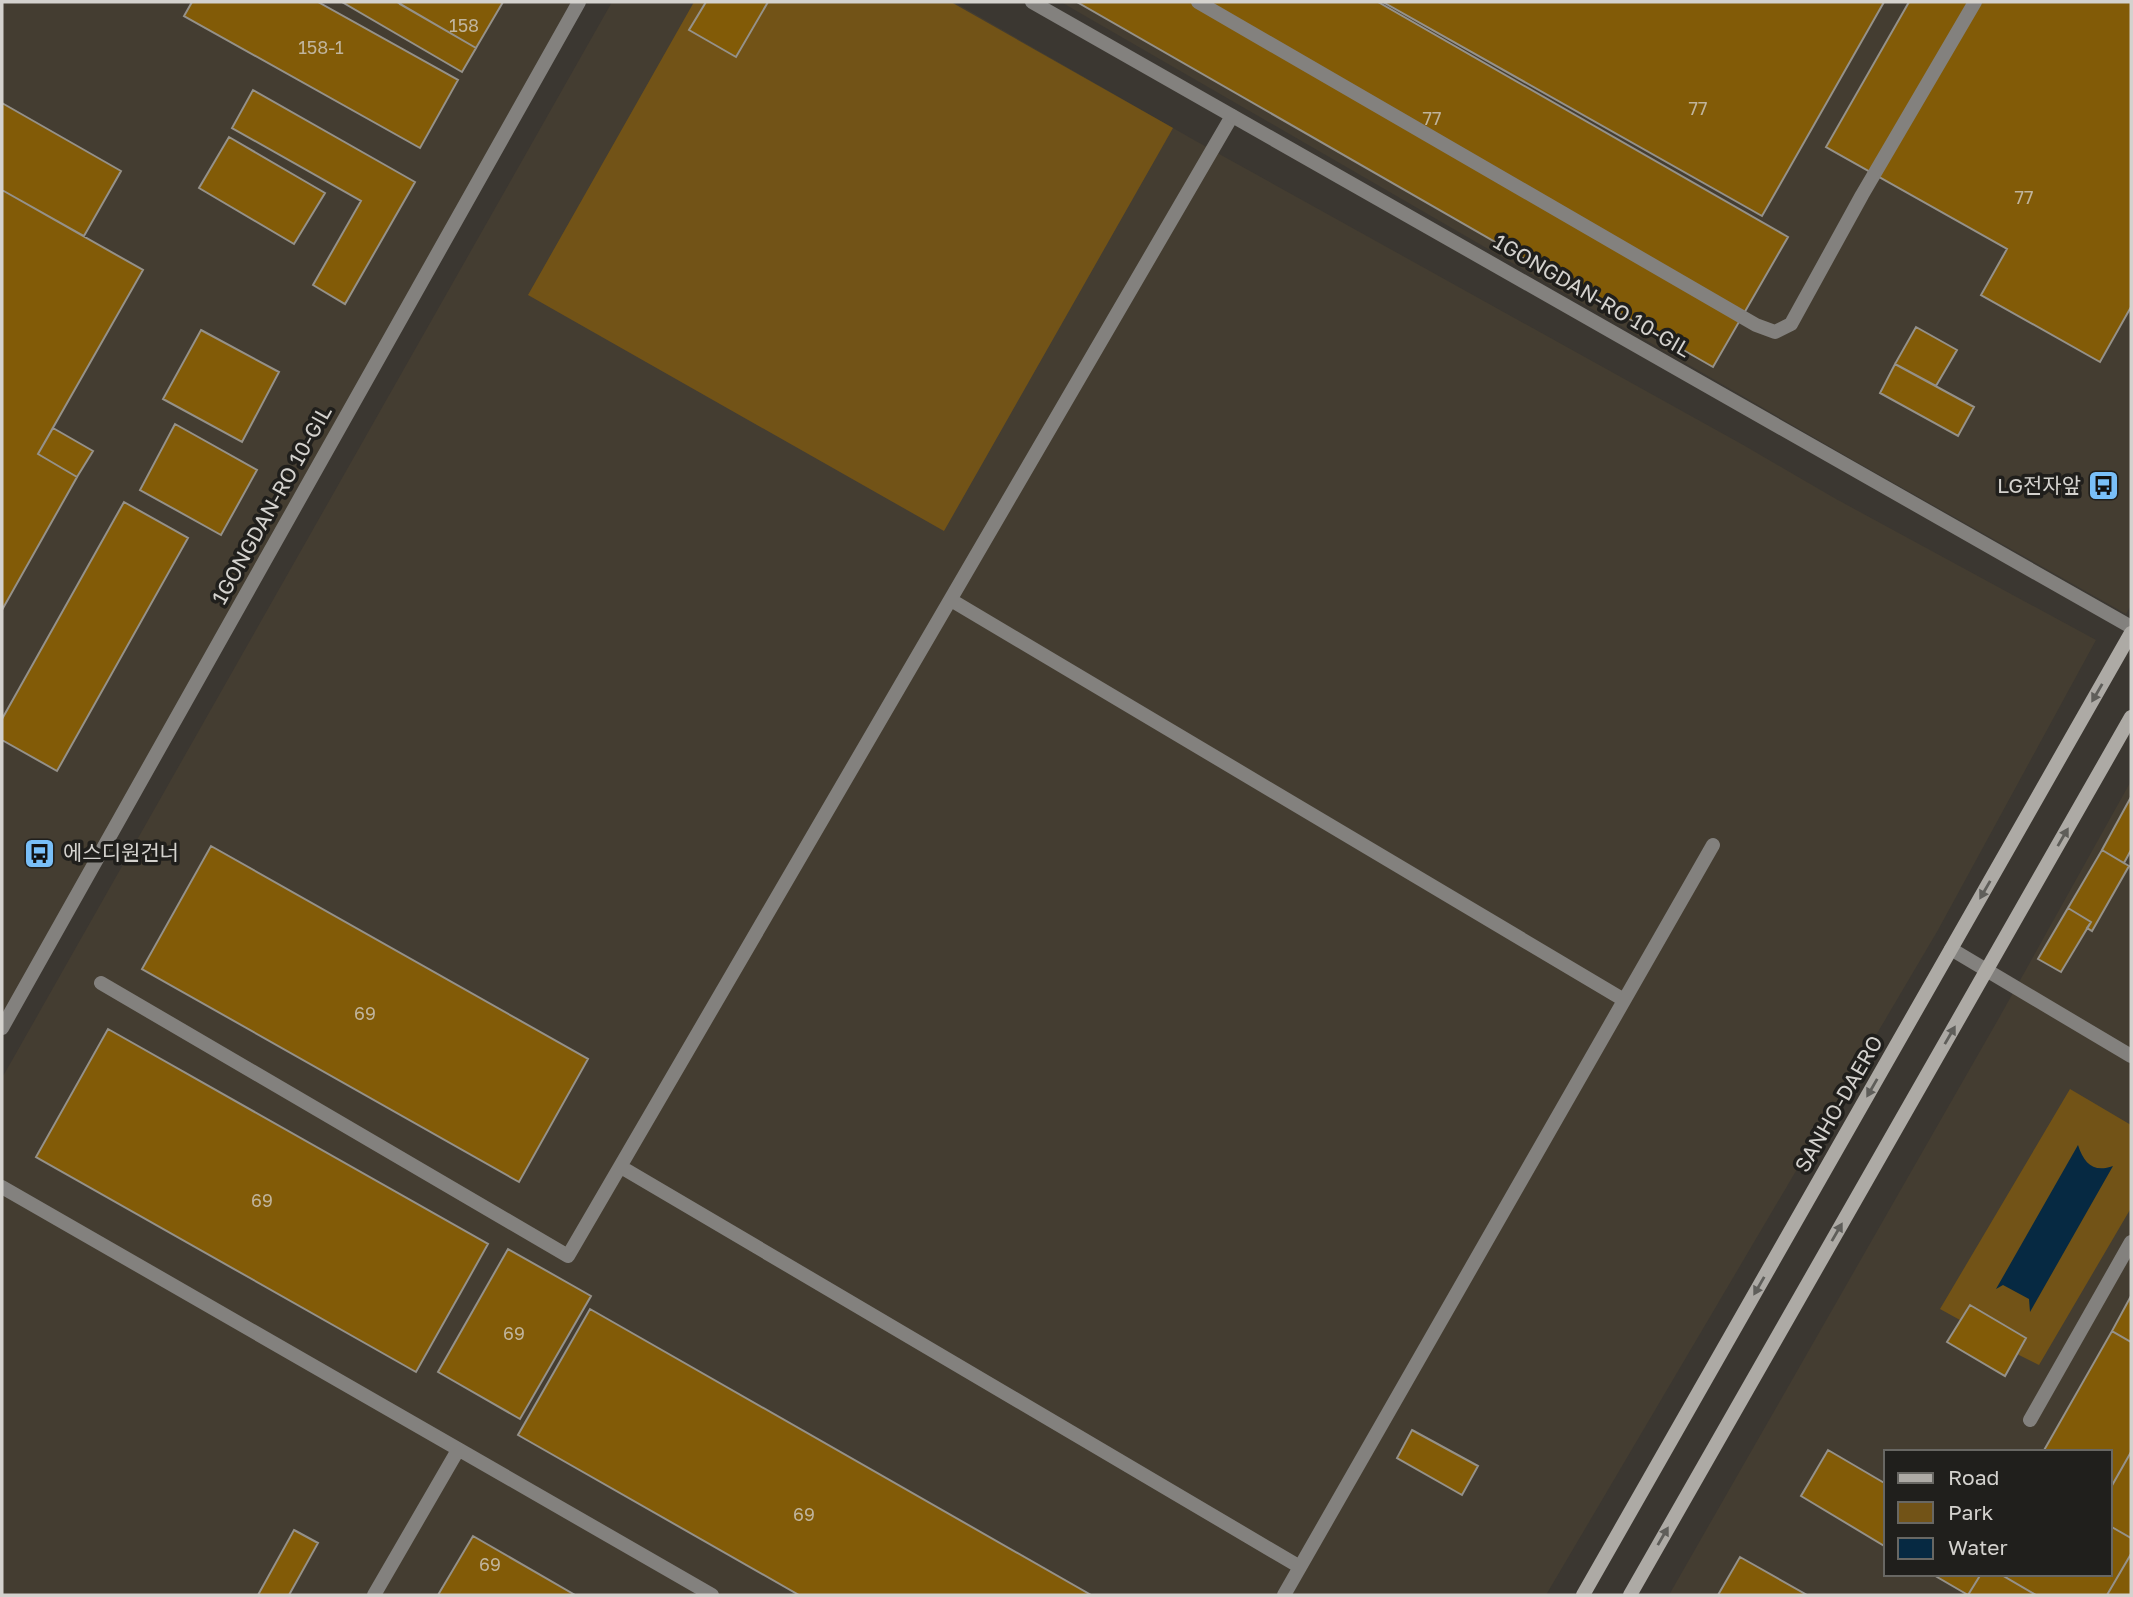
<svg xmlns="http://www.w3.org/2000/svg" width="2133" height="1597" viewBox="0 0 2133 1597" font-family="'Golos Text','Noto Sans KR',sans-serif">
  <rect width="100%" height="100%" fill="#3b3731"/>
  <path fill="#443d31" fill-rule="evenodd" d="M2 2H579L2 1028Z
    M612 2H954L1194 140 1745 446 1836 499 2096 640 1938 930 1546 1595H2V1078Z
    M1061 2H2131V605L2126 614 1853 460Z
    M2131 781V1595H1669L1999 1018ZM1886 1452H2110V1574H1886Z"/>
  <path fill="#725317" d="M694 2H951L1173 128 944 531 528 295Z
    M2070 1089 2131 1125V1208L2039 1365 2017 1354 2026 1337 1970 1305 1960 1320 1940 1309Z"/>
  <path fill="#062942" d="M2078 1145C2084 1164 2094 1173 2113 1166L2030 1312 2029 1299 2003 1285 1996 1289Z"/>
  <path fill="#825b07" stroke="#959189" stroke-width="2" d="M192 2H318L458 80 420 148 184 16Z
    M342 2H397L476 48 462 72Z
    M401 2H503L476 48 400 4Z
    M706 2H768L736 57 689 30Z
    M1077 2H1378L1788 237 1713 367Z
    M1383 2H1884L1762 216Z
    M1909 2H2131V307L2100 362 1981 295 2007 249 1826 147Z
    M253 90 415 182 345 304 313 285 361 201 232 128Z
    M2 103 121 171 84 236 2 190Z
    M229 137 325 193 294 244 199 188Z
    M2 190 143 270 38 454 77 477 2 610Z
    M1916 327 1957 350 1936 386 1895 364Z
    M201 330 279 372 242 442 163 399Z
    M1895 364 1974 407 1958 436 1880 393Z
    M175 424 257 470 221 535 140 490Z
    M53 428 93 451 77 477 38 454Z
    M124 502 188 538 57 771 2 740V719Z
    M2131 797V850L2124 863 2102 850Z
    M211 846 588 1059 519 1182 142 969Z
    M2102 850 2129 866 2092 931 2087 928 2091 922 2068 908Z
    M2068 908 2091 922 2061 972 2038 959Z
    M108 1029 488 1244 416 1372 36 1157Z
    M508 1249 591 1296 520 1419 438 1372Z
    M2131 1296V1342L2112 1331Z
    M1970 1305 2026 1338 2005 1376 1947 1342Z
    M590 1309 1091 1595H799L518 1435Z
    M2112 1331 2131 1342V1452L2110 1489V1452H2043Z
    M1412 1430 1478 1466 1462 1495 1397 1458Z
    M1828 1450 1886 1484V1547L1801 1496Z
    M2131 1452V1538L2110 1526V1489Z
    M2110 1526 2131 1538V1554L2107 1595H2036L2000 1574H2110Z
    M294 1530 318 1543 289 1595H258Z
    M473 1536 575 1595H438Z
    M2131 1554V1595H2107Z
    M1740 1557 1807 1595H1718Z
    M1932 1574H1981L1968 1595Z
    M1981 1574H2000L2036 1595H1968Z"/>
  <g fill="none" stroke-linecap="round" stroke-linejoin="round">
    <path stroke="#83817e" stroke-width="14" d="M1198 2 1756 325 1775 332 1791 324 1862 195 1975 2
      M951 600 1624 1000
      M1951 949 2131 1056
      M101 983 568 1256 1232 116
      M621 1167 1300 1567
      M2 1187 712 1595
      M2030 1420 2131 1242
      M374 1595 458 1450
      M1284 1595 1713 845"/>
    <path stroke="#83817e" stroke-width="14" d="M1032 2 2131 627
      M2 1028 579 2"/>
    <path stroke="#adaaa5" stroke-width="14" d="M1583 1595 2131 633
      M1630 1595 2131 717"/>
  </g>
  <defs><path id="oneway-solid" d="M-6-.8H1V-3.2L6.5 0L1 3.2V.8H-6Z" transform="scale(1.75)"/></defs>
  <g fill="#5f5e5a">
    <use href="#oneway-solid" transform="translate(2097 693) rotate(120)"/>
    <use href="#oneway-solid" transform="translate(2063 837) rotate(-60)"/>
    <use href="#oneway-solid" transform="translate(1985 890) rotate(120)"/>
    <use href="#oneway-solid" transform="translate(1950 1035) rotate(-60)"/>
    <use href="#oneway-solid" transform="translate(1872 1088) rotate(120)"/>
    <use href="#oneway-solid" transform="translate(1837 1232) rotate(-60)"/>
    <use href="#oneway-solid" transform="translate(1759 1286) rotate(120)"/>
    <use href="#oneway-solid" transform="translate(1663 1536) rotate(-60)"/>
  </g>
  <defs>
    <symbol id="bus-square" viewBox="-11 -11 22 22"><rect x="-9" y="-9" width="18" height="18" rx="4" fill="#79bff8" stroke="#201f1c"/><path d="M-5-6H5V4H4V6H2V4H-2V6H-4V4H-5ZM-3.5-4V0h7V-4ZM-3.5 1.2v1.5H-2V1.2ZM2 1.2v1.5H3.5V1.2Z" fill="#111"/></symbol>
  </defs>
  <g fill-rule="evenodd">
    <use href="#bus-square" x="2086" y="468" width="35" height="35"/>
    <use href="#bus-square" x="22" y="836" width="35" height="35"/>
  </g>
  <g text-anchor="middle" stroke-width="7" stroke-linejoin="round" paint-order="stroke">
    <g font-size="18" fill="#c0b49c">
      <text x="464" y="32">158</text>
      <text x="321" y="54">158-1</text>
      <text x="1698" y="115">77</text>
      <text x="1432" y="125">77</text>
      <text x="2024" y="204">77</text>
      <text x="365" y="1020">69</text>
      <text x="262" y="1207">69</text>
      <text x="514" y="1340">69</text>
      <text x="804" y="1521">69</text>
      <text x="490" y="1571">69</text>
    </g>
    <g font-size="21" fill="#d4d2ce" stroke="#201f1c">
      <text transform="translate(1592 296) rotate(30)" y="7">1GONGDAN-RO 10-GIL</text>
      <text transform="translate(272 505) rotate(-61)" y="7">1GONGDAN-RO 10-GIL</text>
      <text transform="translate(1839 1104) rotate(-60)" y="7">SANHO-DAERO</text>
    </g>
    <g font-size="21" fill="#d4d2ce" stroke="#201f1c" text-anchor="end">
      <text x="2081" y="493">LG전자앞</text>
      <text x="63" y="860" text-anchor="start">에스디원건너</text>
    </g>
  </g>
  <rect width="2133" height="1597" fill="none" stroke="#d4d2ce" stroke-width="7"/>
  <rect x="1884" y="1450" width="228" height="126" fill="#201f1c" stroke="#686763" stroke-width="2"/>
  <rect x="1898" y="1473" width="35" height="10" fill="#adaaa5" stroke="#686763" stroke-width="2"/>
  <text x="1948" y="1485" font-size="21" fill="#d4d2ce">Road</text>
  <rect x="1898" y="1502" width="35" height="21" fill="#725317" stroke="#686763" stroke-width="2"/>
  <text x="1948" y="1520" font-size="21" fill="#d4d2ce">Park</text>
  <rect x="1898" y="1538" width="35" height="21" fill="#062942" stroke="#686763" stroke-width="2"/>
  <text x="1948" y="1555" font-size="21" fill="#d4d2ce">Water</text>
</svg>
